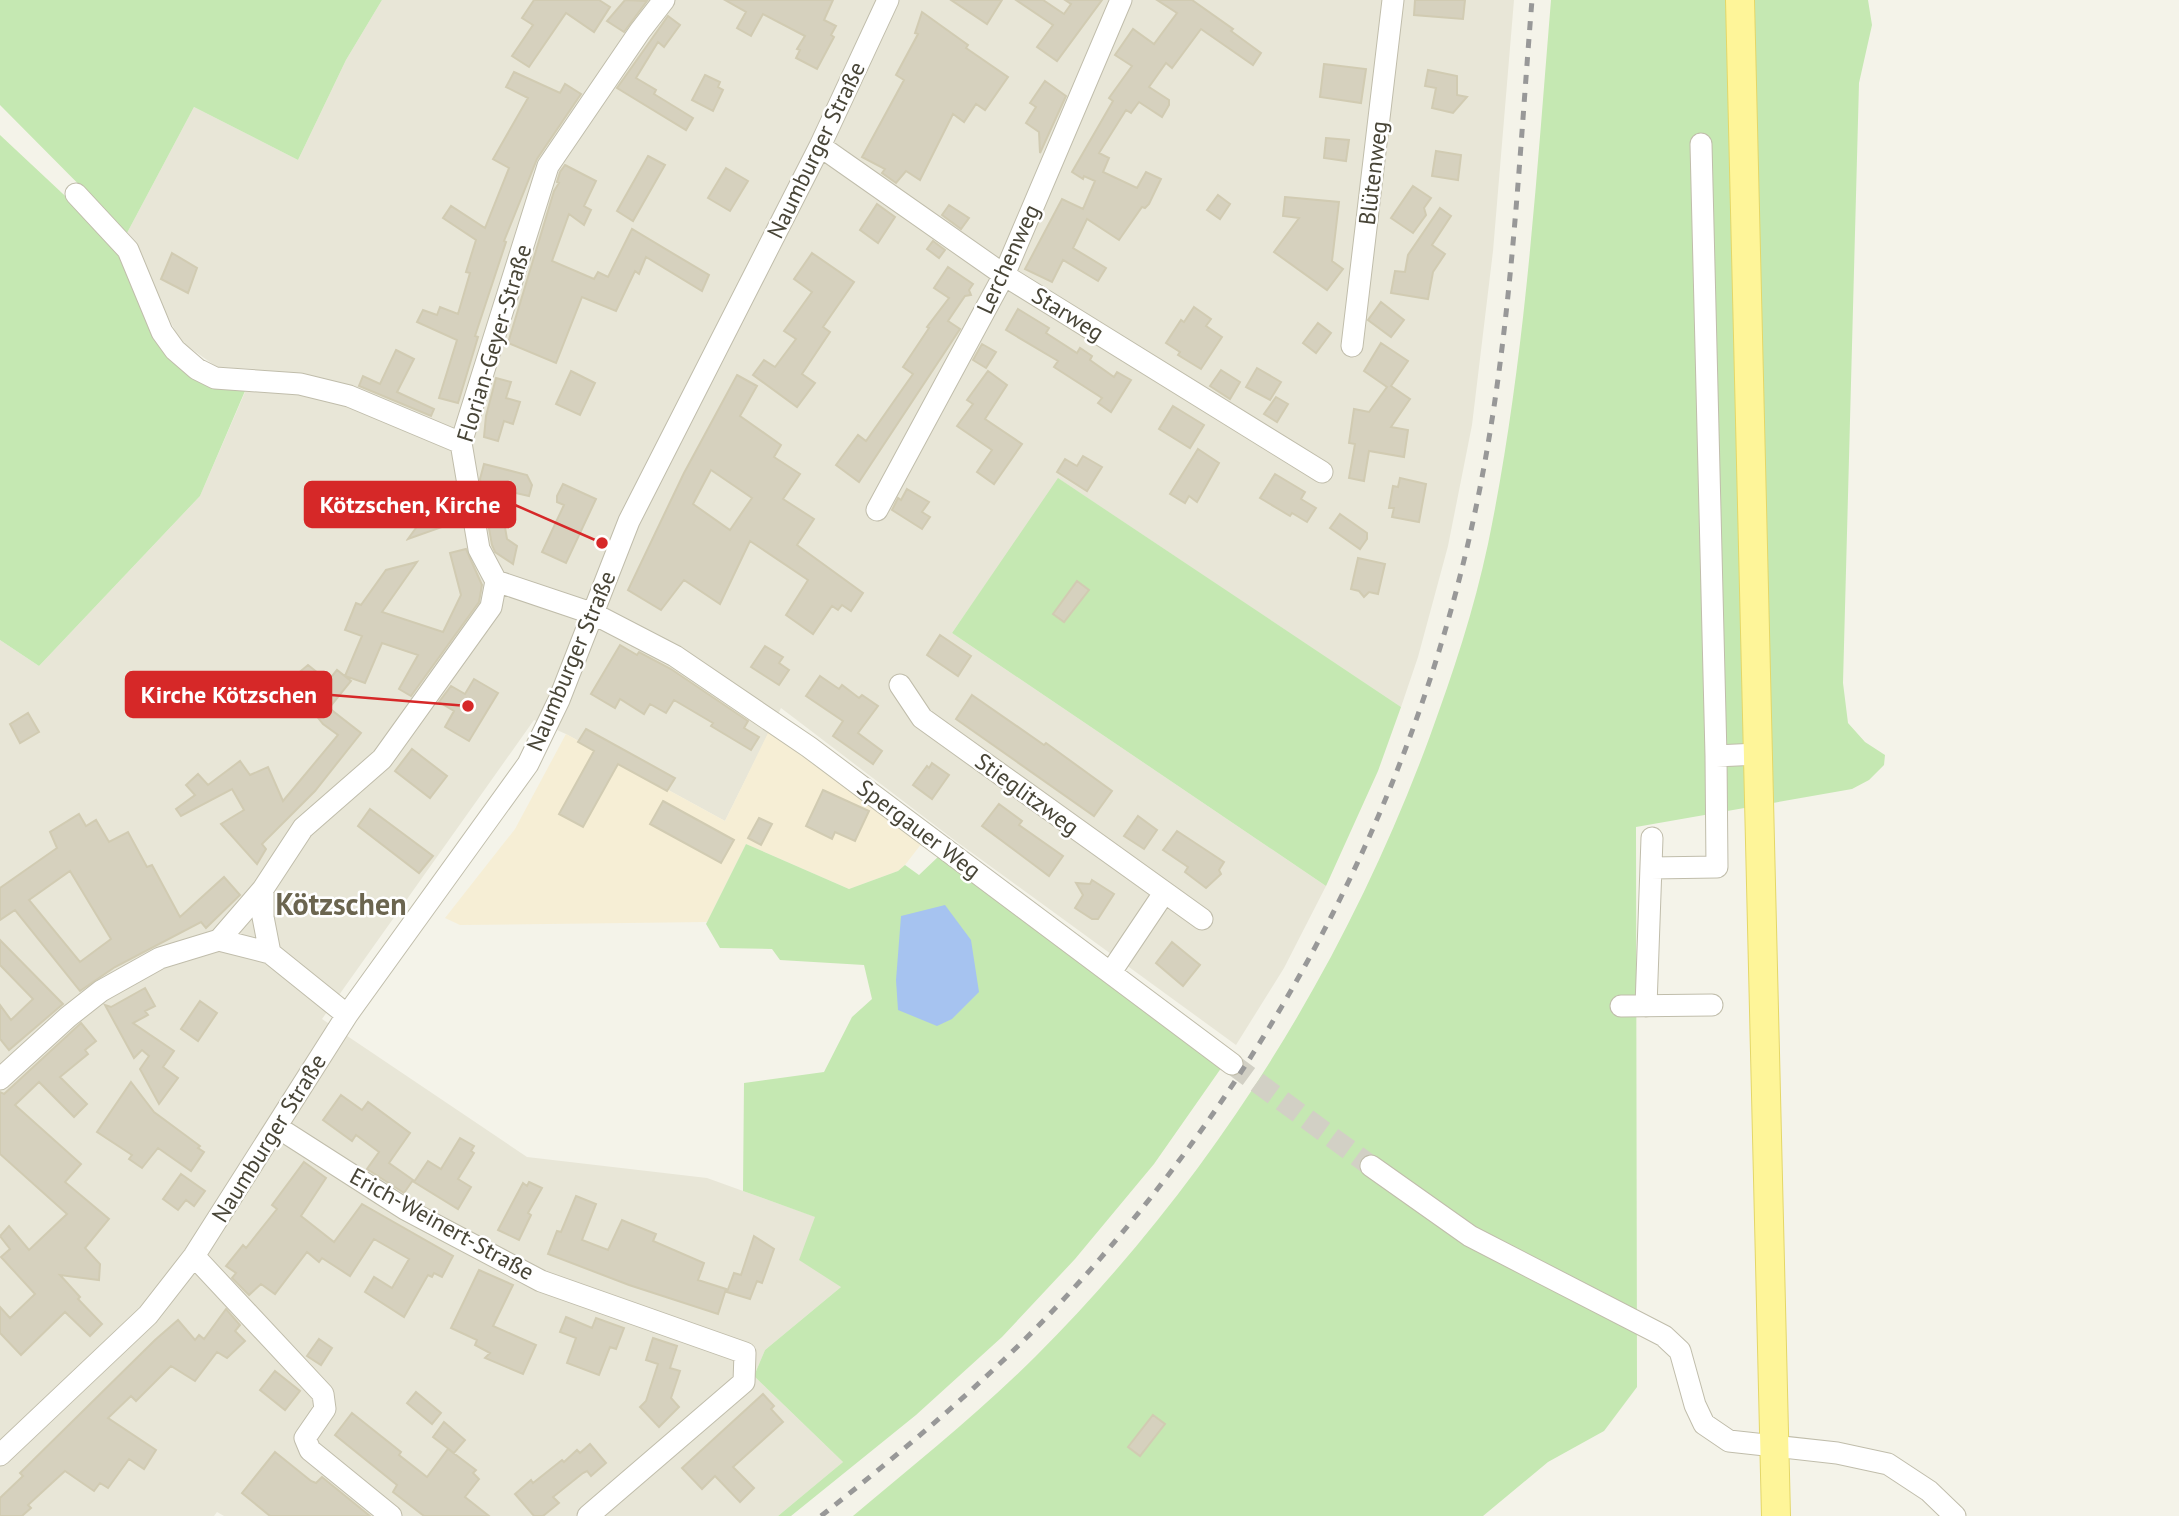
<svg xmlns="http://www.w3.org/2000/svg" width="2179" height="1516" viewBox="0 0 2179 1516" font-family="'PT Sans',sans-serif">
  <rect width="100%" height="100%" fill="#f4f3e9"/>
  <path fill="#e8e6d7" d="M382 0H1514L1493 251 1472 425 1448 546 1418 657 1401 707 1059 479 952 633 1326 886 1284 968 1236 1045 953 839 781 708 725 821 566 734 534 720 322 1019 527 1157 707 1178 816 1217 841 1287 765 1350 754 1376 843 1462 778 1516H224L217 1512 214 1516H0V640L39 666 200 496 255 369 217 367 180 341 127 233 194 107 298 160 346 60Z"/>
  <path fill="#f6eed5" d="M770 729 797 752 836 776 922 843 905 865 898 871 849 889 746 844 707 922 460 925 445 918 515 829 566 734 725 821Z"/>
  <path fill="#c5e8b2" d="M0 0H382L346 60 298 160 194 107 127 233 0 105Z
    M1551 0H1868L1872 25 1859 83 1843 683 1848 723 1865 742 1885 755 1884 765 1869 780 1852 789 1636 827 1637 1387 1604 1431 1548 1462 1483 1516H853C915 1464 979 1413 1036 1356 1211 1181 1345 967 1430 736 1453 673 1474 610 1488 544 1525 365 1536 182 1551 0Z
    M0 135 93 222 129 260 175 356 248 384 200 496 39 666 0 640Z
    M1058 478 1401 707 1378 771 1326 886 952 633Z
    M746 844 849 889 898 871 905 865 919 875 939 856 1224 1064 1154 1164 1075 1259 1002 1337 916 1415 791 1516H778L843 1462 754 1376 765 1350 841 1287 799 1260 815 1217 743 1191 744 1083 824 1072 852 1017 872 999 864 965 780 960 772 949 720 948 706 924Z"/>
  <path fill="#a6c3f0" d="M945 905 971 940 979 992 952 1019 937 1026 898 1010 896 980 901 916Z"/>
  <path fill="#d6d1be" stroke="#d1cbb2" stroke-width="2" fill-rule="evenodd" d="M534 0H599L610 7 594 32 566 13 529 67 512 56 533 25 522 18Z
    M625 0 647 1 624 32 607 21Z
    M725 0H833L824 20 836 26 831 35 834 37 817 69 796 58 800 50 797 49 805 36 763 14 751 36 737 28 746 12Z
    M951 0H1002L987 24Z
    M1016 0H1043L1064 14 1071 4 1065 0H1102L1057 61 1037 47 1053 25Z
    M1157 0H1192L1233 29 1231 31 1261 53 1253 65 1201 29 1172 68 1166 63 1149 87 1169 100V105L1162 117 1139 102 1131 113 1126 110 1099 153 1109 158 1103 172 1137 188 1146 172 1161 179 1149 204 1145 208 1142 207 1119 240 1087 219 1073 248 1106 268 1098 281 1063 260 1052 282 1025 269 1062 199 1083 209 1095 181 1084 176 1083 179 1072 172 1113 101 1109 98 1132 66 1115 55 1133 29 1154 44 1177 13Z
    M1415 0H1465L1463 19 1414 15Z
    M922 12 968 45 966 48 1008 77 985 110 976 104 964 122 953 114 920 180 906 171 896 183 882 173 885 169 862 157 904 80 896 75 918 34 915 33Z
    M668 16 680 25 664 47 658 42 636 78 656 90 654 94 693 118 686 130 617 88Z
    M1324 64 1366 69 1361 103 1320 97Z
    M1428 70 1457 76V95L1467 97 1453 113 1432 108 1436 88 1425 86Z
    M514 72 560 93 565 84 581 94 537 159 504 241 506 242 475 336 478 337 458 403 439 398 457 340 417 322 423 310 437 315 440 307 458 314 470 273 466 272 476 240 443 218 451 206 485 228 509 168 493 159 528 98 506 87Z
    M705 75 720 82 718 87 723 90 713 111 692 100Z
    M1045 81 1066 96 1040 153 1039 132 1026 123 1036 107 1030 103Z
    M1326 138 1349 140 1346 161 1324 158Z
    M1436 151 1461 155 1458 180 1432 176Z
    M648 156 665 165 633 221 617 211Z
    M565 165 596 181 584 206 591 210 584 225 569 214 552 261 594 279 598 272 608 277 632 229 709 275 702 291 646 257 639 274 635 271 616 311 582 297 556 363 508 343 554 191 559 183 557 182 560 172Z
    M726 168 748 181 730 211 708 198Z
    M1413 186 1431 198 1424 208 1426 215 1413 233 1391 218Z
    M1218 195 1230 204 1220 219 1207 210Z
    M1285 197 1339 202 1332 261 1343 269 1327 290 1274 252 1299 218 1283 216Z
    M877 204 895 217 878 243 860 230Z
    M949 205 969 218 961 229 942 215Z
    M1440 208 1451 216 1432 245 1445 254 1433 272 1428 299 1391 293 1395 271 1405 272 1408 255Z
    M933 241 945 250 939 258 927 249Z
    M172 253 197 268 188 293 161 279Z
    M812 253 854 282 823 327 830 332 802 374 815 383 797 407 753 375 764 360 775 367 796 339 784 331 812 292 794 279Z
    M948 267 973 284 969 290 971 295 965 296 948 321 960 329 859 482 836 465 858 435 866 441 913 374 903 367 929 328 927 327 949 298 934 288Z
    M1381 302 1404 320 1391 337 1368 320Z
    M1194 307 1211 319 1206 326 1222 337 1201 369 1178 355 1180 352 1166 343 1181 320 1184 322Z
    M1018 309 1049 328 1046 333 1077 353 1080 348 1092 356 1090 360 1114 377 1117 372 1131 380 1111 412 1098 403 1102 398 1054 367 1058 361 1006 330Z
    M1318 323 1331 333 1316 353 1303 343Z
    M1381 343 1408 361 1391 386 1410 399 1391 427 1408 430 1404 457 1369 451 1364 481 1349 478 1355 444 1349 443 1354 409 1369 412 1387 387 1364 371Z
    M982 344 996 352 986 368 973 360Z
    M396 350 414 359 397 392 434 409 431 416 359 386 363 376 380 384Z
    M1257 368 1281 382 1270 400 1246 387Z
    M1221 370 1240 382 1230 399 1210 386Z
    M571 371 595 383 580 415 556 404Z
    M988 371 1007 385 985 419 1022 444 994 484 977 472 992 450 957 426 973 404 967 400Z
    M737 375 757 386 740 416 781 445 774 457 800 474 783 499 814 519 797 545 863 593 851 611 842 605 838 610 832 606 813 634 786 615 808 580 750 541 720 604 684 580 661 610 628 590 684 473ZM711 470 752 498 730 530 693 504Z
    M496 378 511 382 506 398 520 402 513 424 504 421 498 441 484 437 486 416Z
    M1276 397 1288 404 1277 422 1264 414Z
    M1173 406 1204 425 1190 448 1159 429Z
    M1198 449 1219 463 1197 502 1189 496 1185 503 1170 494Z
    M1083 456 1102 467 1087 491 1057 472 1065 459 1077 466Z
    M484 464 527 475 532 485 529 496 507 491 502 510 507 539 517 546 513 564 495 552 492 545 480 479Z
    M1275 474 1305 492 1301 499 1316 508 1307 522 1292 513 1290 516 1260 498Z
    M1400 478 1426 484 1419 522 1392 517 1394 508H1389L1393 486 1398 487Z
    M563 484 596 499 566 563 542 552 564 505 557 502V496Z
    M907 489 929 502 922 512 930 517 922 529 892 510 898 498 901 500Z
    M458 503 442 527 408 539 426 514Z
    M1340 514 1367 533V539L1360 549 1330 528Z
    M466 549 482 585 479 602 411 696 399 689 418 655 382 643 365 683 345 676 362 636 345 630 356 603 361 605 386 570 417 562 382 612 443 632 461 595 450 553Z
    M1358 558 1385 564 1378 594 1369 592 1364 597 1359 591 1351 589Z
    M1077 581 1089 590 1064 622 1053 614Z
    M940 635 971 656 958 676 927 655Z
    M620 645 637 655 639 652 671 669 748 721 744 728 759 737 751 750 711 726 713 723 674 700 666 713 650 704 644 714 620 699 615 708 591 694Z
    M765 646 783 657 779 663 789 670 779 685 751 667Z
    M308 665 328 681 337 670 351 681 329 708 361 733 315 791 262 844 266 849 257 864 221 824 244 810 232 789 181 816 176 809 195 795 186 785 198 774 208 785 240 761 250 775 268 767 283 801 338 735 323 724 289 681Z
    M820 676 839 689 842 685 859 698 862 695 878 706 858 733 882 751 873 764 833 736 843 721 806 696Z
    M474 679 498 693 469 741 445 727 454 711 439 702 451 686 465 694Z
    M972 695 1044 745 1046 743 1112 791 1094 816 956 719Z
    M28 713 39 732 20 743 10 724Z
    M586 729 675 778 667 791 618 764 583 827 559 814 594 751 578 742Z
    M412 749 447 776 430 798 395 771Z
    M932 763 949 775 932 799 913 785 927 766 929 768Z
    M823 790 869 811 855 841 835 832 832 839 806 826Z
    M663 801 734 840 721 863 650 824Z
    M999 804 1022 821 1019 825 1063 856 1049 876 982 826Z
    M370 809 433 856 419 873 358 826Z
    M79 814 86 826 96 820 109 842 128 832 147 867 152 865 180 917 224 877 240 895 206 928 201 922 115 967 80 991 15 910 0 920V888L57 848 50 832ZM70 871 111 939 80 962 29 900Z
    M1138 816 1157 830 1144 849 1124 836Z
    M759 818 772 824 761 845 748 838Z
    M1177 831 1224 862 1219 870 1221 874 1206 888 1185 872 1188 867 1163 850Z
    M1092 880 1114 894 1098 919H1092L1075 908 1083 895 1076 883 1090 884Z
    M0 940 63 1004 9 1050 0 1039V1005L11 1020 33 999 0 965Z
    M1172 942 1200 965 1183 986 1156 963Z
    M145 988 155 1006 145 1011 148 1015 133 1023 174 1051 163 1067 178 1078 159 1104 140 1069 149 1056 142 1050 134 1058 105 1005 111 1007Z
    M200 1001 217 1013 198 1041 181 1029Z
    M81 1023 96 1041 85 1050 88 1054 60 1077 87 1104 74 1117 39 1082 15 1105 81 1164 65 1182 109 1219 85 1248 100 1264 99 1280 60 1275 80 1297 78 1299 102 1324 90 1336 65 1312 21 1355 0 1333V1307L10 1318 35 1294 1 1257 10 1249 0 1236 9 1226 29 1250 67 1214 0 1154V1092L4 1094Z
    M131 1082 154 1112 200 1146 198 1148 204 1152 191 1171 158 1148 142 1168 129 1159 132 1155 97 1132Z
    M341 1095 362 1110 368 1102 410 1133 389 1163 413 1180 404 1193 367 1169 379 1152 356 1135 352 1141 323 1120Z
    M460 1138 474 1146 471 1151 474 1153 458 1179 471 1187 458 1209 414 1182 428 1161 441 1169Z
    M304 1162 326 1178 301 1216 334 1242 362 1204 453 1256 442 1277 434 1273 432 1277 428 1275 404 1317 365 1292 374 1277 392 1288 409 1259 374 1239 350 1276 322 1258 319 1262 307 1252 275 1294 261 1284 249 1295 232 1278 236 1273 226 1266 243 1245 246 1248 277 1209 272 1205Z
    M181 1174 205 1191 194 1206 186 1200 178 1210 163 1199Z
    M529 1182 542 1188 528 1213 531 1215 519 1240 498 1230 523 1183 527 1186Z
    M576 1196 596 1204 582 1240 608 1250 622 1220 656 1234 653 1241 704 1263 698 1280 726 1289 718 1314 629 1285 548 1254 557 1231 561 1232Z
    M754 1236 774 1249 762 1283 757 1281 750 1299 727 1292 734 1273 741 1275Z
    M479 1270 513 1285 493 1326 536 1345 523 1374 485 1358 490 1353 475 1345 477 1340 451 1328Z
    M226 1309 240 1325 235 1331 245 1341 227 1358 217 1352 195 1381 171 1366 136 1401 131 1396 108 1418 156 1450 144 1469 129 1459 108 1488 100 1483 94 1491 65 1471 28 1505 31 1508 22 1516H0V1498L23 1476 20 1473 155 1340 178 1320 195 1340 199 1335 204 1339Z
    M566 1317 592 1328 596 1318 624 1328 616 1349 610 1347 599 1375 567 1363 576 1338 560 1332Z
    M653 1338 677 1346 670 1368 680 1371 671 1398 679 1407 659 1427 640 1407 646 1401 658 1364 646 1360Z
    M319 1339 332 1348 321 1365 307 1356Z
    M275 1371 300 1391 285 1410 260 1390Z
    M416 1392 441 1413 432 1424 407 1403Z
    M763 1394 774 1406 771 1409 783 1422 733 1467 754 1488 740 1502 715 1476 702 1489 682 1468Z
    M352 1413 401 1452 399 1455 427 1477 448 1449 476 1470 473 1473 479 1479 465 1497 489 1516H424L393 1492 397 1485 335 1435Z
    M1153 1415 1165 1424 1140 1456 1128 1447Z
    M444 1422 465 1440 454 1453 433 1437Z
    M590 1444 606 1463 591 1476 587 1471 583 1473 553 1497 559 1503 543 1516H534L515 1494 531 1480 533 1483 562 1460 564 1462 577 1450 580 1453Z
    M275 1452 311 1481 316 1483 322 1477 370 1516H270L242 1493Z"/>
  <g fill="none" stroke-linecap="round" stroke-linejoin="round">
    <path stroke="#d2d0c5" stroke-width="21" stroke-dasharray="21 10" stroke-linecap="butt" d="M1232 1064 1371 1166"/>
    <defs>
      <path id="minor" d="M820 146 1004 275 1322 472
        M76 194 128 250 162 332 175 350 197 369 215 378 300 384 349 396 461 443
        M1352 346 1393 0
        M877 510 1004 275 1121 0
        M496 581 594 614 675 656 809 747 1232 1064
        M900 685 922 718 1202 919
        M1716 756 1758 754
        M1651 868 1717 867 1716 756 1701 144
        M219 940 270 953
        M1111 972 1164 893
        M1621 1006 1712 1005
        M1646 1006 1652 838
        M347 1015 270 953 263 917V889L303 828 382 759 491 607 496 581 479 549 461 443 548 166 640 31 664 0
        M0 1079 68 1017 101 991 160 958 219 940 263 889
        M277 1127 405 1209 541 1281 745 1353 744 1382 588 1516
        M1371 1166 1470 1236 1664 1336 1680 1351 1695 1405 1704 1424 1729 1441 1837 1453 1888 1464 1929 1491 1955 1516
        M194 1256 323 1394 325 1409 305 1438 310 1450 391 1516
        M0 1455 148 1315 194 1256 347 1015 528 764 559 700 629 521 820 146 888 0"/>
      <path id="major" d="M1740 0 1776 1516"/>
    </defs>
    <use href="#minor" stroke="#c0bdab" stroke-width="23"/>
    <use href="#major" stroke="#e4d768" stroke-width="30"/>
    <use href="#minor" stroke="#fff" stroke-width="21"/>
    <use href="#major" stroke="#fef599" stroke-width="28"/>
    <path stroke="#989898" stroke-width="5" stroke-dasharray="9 9" stroke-linecap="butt" d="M821 1516C898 1455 975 1391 1044 1320 1258 1097 1411 815 1475 512 1511 344 1518 171 1532 0"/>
  </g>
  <g text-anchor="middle" stroke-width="5" stroke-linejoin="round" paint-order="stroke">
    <g font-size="23" fill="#484537" stroke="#fff">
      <text transform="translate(816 150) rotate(-64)" y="8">Naumburger Straße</text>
      <text transform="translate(1373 173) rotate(-83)" y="8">Blütenweg</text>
      <text transform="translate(1008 259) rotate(-65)" y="8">Lerchenweg</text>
      <text transform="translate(1068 314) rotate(32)" y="8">Starweg</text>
      <text transform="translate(494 343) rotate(-73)" y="8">Florian-Geyer-Straße</text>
      <text transform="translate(571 661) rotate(-67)" y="8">Naumburger Straße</text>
      <text transform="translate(1027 794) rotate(36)" y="8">Stieglitzweg</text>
      <text transform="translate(919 829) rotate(37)" y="8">Spergauer Weg</text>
      <text transform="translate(269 1138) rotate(-58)" y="8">Naumburger Straße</text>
      <text transform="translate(442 1224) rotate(29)" y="8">Erich-Weinert-Straße</text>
    </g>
    <g font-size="30" font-weight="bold" fill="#6b654f" stroke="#fff">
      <text x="341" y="915">Kötzschen</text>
    </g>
  </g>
  <path fill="none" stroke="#d62828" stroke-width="2.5" d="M602 543L515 505M468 706L331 695"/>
  <g fill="#d62828" stroke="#fff" stroke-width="2.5">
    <circle cx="602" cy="543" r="7"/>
    <circle cx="468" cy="706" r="7"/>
  </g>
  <g fill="#d62828" stroke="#d62828" stroke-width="2.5">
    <rect x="305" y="482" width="210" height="45" rx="7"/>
    <rect x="126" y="672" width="205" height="45" rx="7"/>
  </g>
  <g font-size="24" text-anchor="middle" font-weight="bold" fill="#fff">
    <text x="410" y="513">Kötzschen, Kirche</text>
    <text x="229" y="703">Kirche Kötzschen</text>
  </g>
</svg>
